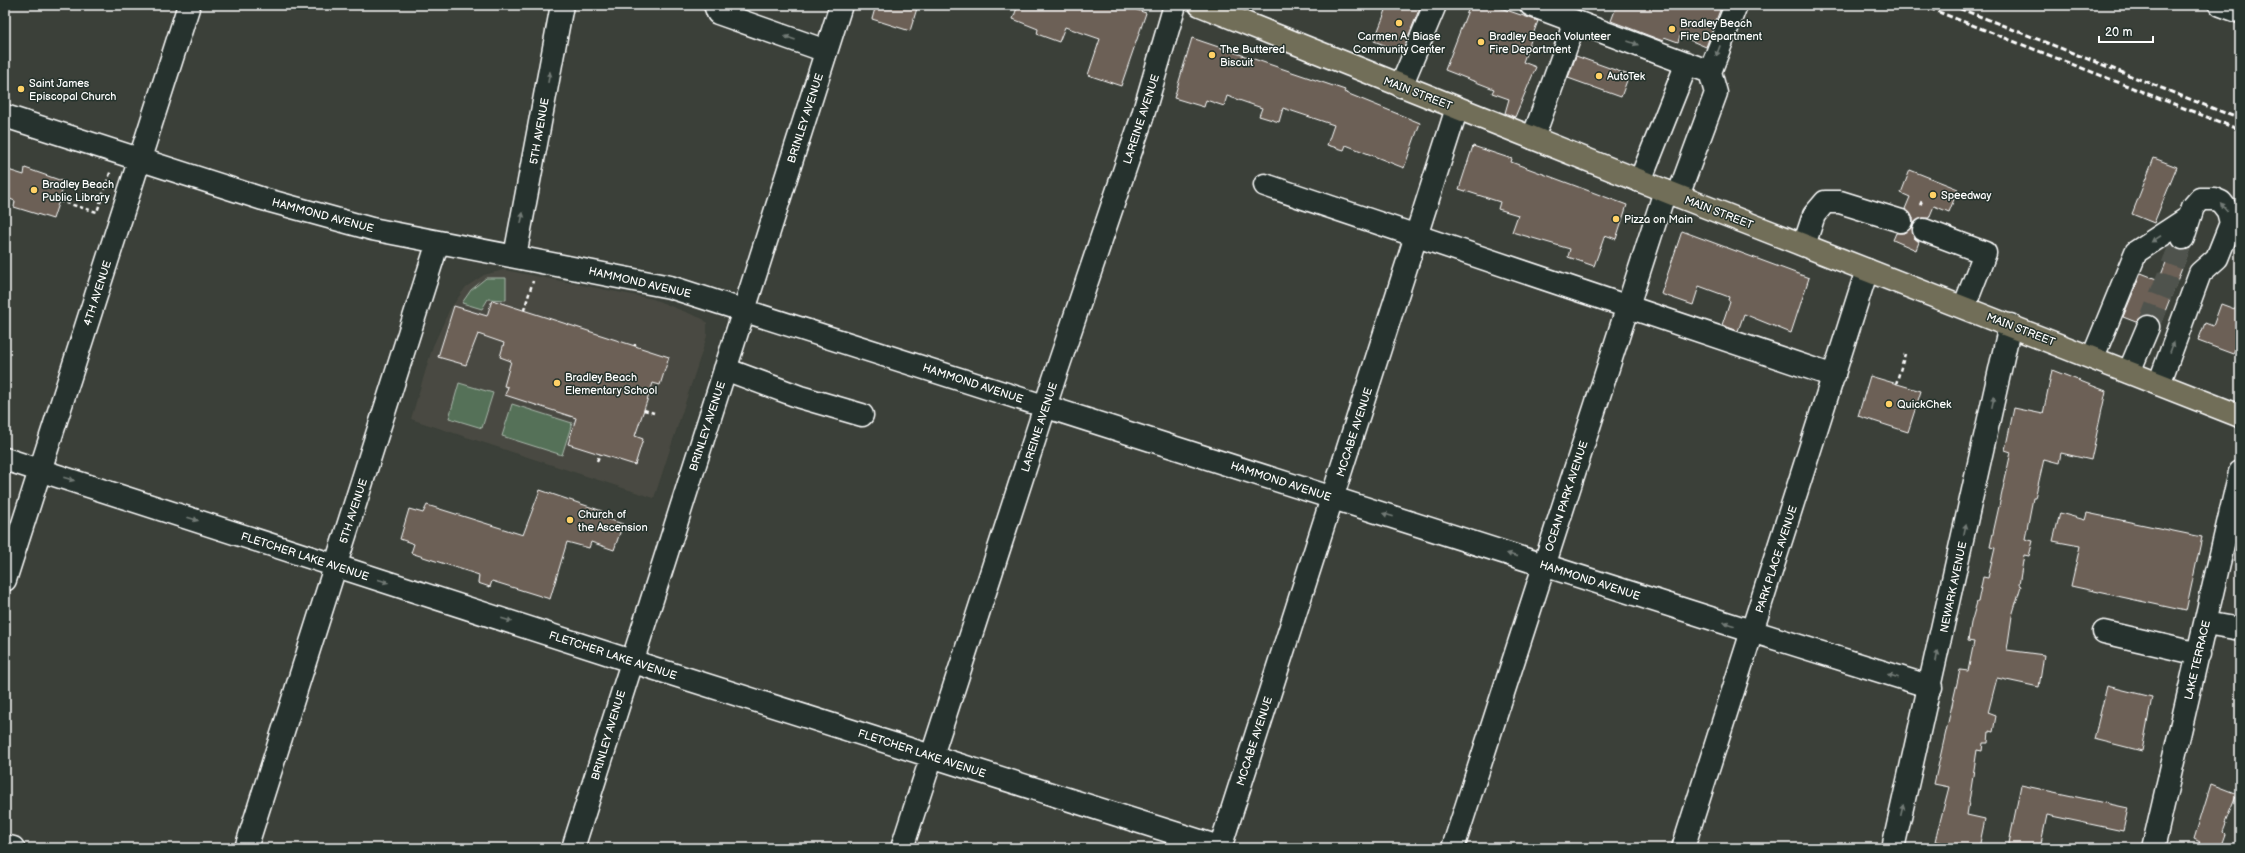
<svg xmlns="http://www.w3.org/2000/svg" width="2245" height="853" viewBox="0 0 2245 853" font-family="'Balsamiq Sans',sans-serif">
  <rect width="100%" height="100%" fill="#3b4039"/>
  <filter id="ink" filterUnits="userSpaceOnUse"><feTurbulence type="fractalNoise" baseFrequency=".025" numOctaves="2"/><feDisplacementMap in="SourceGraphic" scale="8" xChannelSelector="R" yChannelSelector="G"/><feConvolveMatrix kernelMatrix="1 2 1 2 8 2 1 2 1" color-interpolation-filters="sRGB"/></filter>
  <g filter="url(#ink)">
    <path fill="#4a4a42" d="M504 270 653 299 703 319 707 323V336L654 498 411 419 433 346 450 309 466 287 484 275Z"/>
    <path fill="#557158" stroke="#aab8ac" d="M486 278H506V300L488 299 482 309 462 303 471 290Z
      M459 383 493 393 482 428 449 418Z
      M512 404 572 423 562 455 502 436Z"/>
    <path fill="#6c6056" stroke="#fff" d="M876 5H918L910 31 872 19Z
      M1018 5H1122L1146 13 1121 86 1088 75 1100 39 1065 27 1059 42 1037 34 1038 29 1013 19Z
      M1388 5H1421L1402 52 1374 41Z
      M1470 5H1492L1538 21 1523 62 1536 67 1515 117 1505 113 1509 99 1492 93 1494 89 1445 70Z
      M1617 5H1722L1706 47 1680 36 1678 42 1664 37 1663 41 1611 21Z
      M1192 38 1345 90 1344 92 1420 123 1404 168 1346 145 1344 150 1327 145 1334 125 1283 108 1279 122 1259 116 1262 108 1227 96 1224 106 1206 100 1204 107 1174 98Z
      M1576 56 1629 75 1621 97 1568 78Z
      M1473 146 1512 159 1511 162 1627 205 1616 239 1605 235 1594 266 1568 257 1570 249 1512 232 1518 215 1498 209 1500 202 1459 189Z
      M2154 158 2177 167 2154 223 2132 214Z
      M25 168 65 182 53 219 14 207 15 201 5 197V169L24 175Z
      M1910 170 1958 189 1949 212 1934 206 1929 218H1922L1913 225V218L1905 209 1910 197 1901 193Z
      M1912 226 1914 238 1919 242 1916 250 1893 240 1896 233H1904Z
      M1682 231 1809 278 1791 333 1744 314 1738 331 1722 325 1730 301 1728 300 1729 297 1699 286 1693 305 1661 294Z
      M2173 245 2180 250 2190 248 2160 324 2152 315 2141 317 2136 322 2123 317 2141 273 2159 280Z
      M492 300 669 357 660 385 653 383 635 436 643 439 635 465 568 444 576 418 505 395 508 387 504 386 511 361 500 357 504 343 478 334 466 365 438 357 454 306 487 316Z
      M2221 304 2240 311V337L2233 354 2198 341 2205 323 2213 326Z
      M2052 370 2106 391 2091 460 2061 453 2059 463 2044 459 2035 498H2033L2025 539 2033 541 2029 556 2024 555 2019 585 2021 586 2012 616 2007 650 2044 655 2039 687 1997 678 1988 713 1996 716 1993 732 1989 731 1988 743H1983L1982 751 1977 750 1967 815 1985 819 1979 848H1958V846L1935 841 1949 787 1934 784 1960 670 1968 671 1974 642 1968 641 1971 623 1977 602H1978L1983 577 1988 578 1995 548 1990 547 2011 452 2005 450 2014 408 2043 414Z
      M1870 376 1921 391 1908 432 1858 416Z
      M540 490 602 511 601 517 623 524 614 550 591 542 589 548 567 542 550 599 492 581 490 587 478 583 479 575 411 553 414 544 400 539 409 509 423 513 427 505 523 535Z
      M2060 513 2085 520 2087 513 2202 537 2186 611 2071 586 2080 546 2053 541Z
      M2107 686 2152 697 2142 751 2094 739Z
      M2211 784 2237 794 2225 823 2226 824 2223 832 2225 834 2220 848H2198L2200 842 2194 839Z
      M2021 785 2128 808 2123 831 2047 815 2040 848H2008Z"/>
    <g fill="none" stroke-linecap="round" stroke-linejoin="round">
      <path stroke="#4f534d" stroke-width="22" stroke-dasharray="22 11" stroke-linecap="butt" d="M2148 327 2183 238"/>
      <defs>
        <path id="minor" d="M715 5 718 13 826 51
          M1531 5 1710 72
          M2221 5 2240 12
          M1401 86 1435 5
          M5 116 263 199 372 229 670 287 1732 625 1931 687
          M1533 138 1575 22
          M1640 181 1687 63
          M1265 185 1834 376
          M1678 196 1716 93 1710 72 1736 5
          M1924 230 1985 253 1964 307
          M1804 245 1814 215 1825 202H1840L1901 221
          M515 256 562 5
          M2093 357 2136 252 2188 218
          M725 369 800 397 862 415
          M2129 372 2148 327
          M2159 384 2200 273 2217 258 2231 223 2228 211 2221 202 2214 199H2200L2193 207 2183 238
          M5 459 656 669 1222 848
          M5 580 189 5
          M2206 623 2240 629
          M2104 632 2199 654
          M5 846 13 848
          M246 848 438 242
          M573 848 841 5
          M902 848 1054 379 1142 118 1175 5
          M1220 848 1457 108
          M1453 848 1665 191
          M1683 848 1867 270
          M1893 848 2010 325
          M2153 848 2240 472"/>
        <path id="major" d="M1200 5 1678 196 2240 416"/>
      </defs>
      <use href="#minor" stroke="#fff" stroke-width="25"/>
      <use href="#major" stroke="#fff" stroke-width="25"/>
      <path stroke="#fff" stroke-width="2.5" stroke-dasharray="4 3" stroke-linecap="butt" d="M59 201 97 212 111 170
        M1920 205 1922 201
        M524 310 533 281
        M635 346V344
        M1896 384 1905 354
        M644 410 654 413
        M597 461 600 454"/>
      <use href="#minor" stroke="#26332d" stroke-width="22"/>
      <use href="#major" stroke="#716e59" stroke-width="22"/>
      <path stroke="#fff" stroke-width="3" stroke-dasharray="6 3" stroke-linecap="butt" d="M1921 5 2240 130
        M1951 5 2240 119"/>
    </g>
    <defs><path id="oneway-solid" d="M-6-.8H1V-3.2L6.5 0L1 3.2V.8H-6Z"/></defs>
    <g fill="#727a76">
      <use href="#oneway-solid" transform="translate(790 38) rotate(-161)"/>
      <use href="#oneway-solid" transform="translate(1633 43) rotate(20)"/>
      <use href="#oneway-solid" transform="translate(1718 51) rotate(111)"/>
      <use href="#oneway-solid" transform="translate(549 77) rotate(-80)"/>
      <use href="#oneway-solid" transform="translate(2224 207) rotate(-131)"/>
      <use href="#oneway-solid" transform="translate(522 218) rotate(-79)"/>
      <use href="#oneway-solid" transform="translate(2156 239) rotate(147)"/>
      <use href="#oneway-solid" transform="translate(2172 347) rotate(-70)"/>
      <use href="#oneway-solid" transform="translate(1993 402) rotate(-78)"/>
      <use href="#oneway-solid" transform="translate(69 479) rotate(18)"/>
      <use href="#oneway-solid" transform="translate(1388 515) rotate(-162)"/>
      <use href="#oneway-solid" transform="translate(193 519) rotate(18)"/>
      <use href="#oneway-solid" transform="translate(1965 529) rotate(-78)"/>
      <use href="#oneway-solid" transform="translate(1512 555) rotate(-162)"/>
      <use href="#oneway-solid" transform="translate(383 581) rotate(18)"/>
      <use href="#oneway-solid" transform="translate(507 620) rotate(18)"/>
      <use href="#oneway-solid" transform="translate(1729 624) rotate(-162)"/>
      <use href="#oneway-solid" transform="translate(1937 656) rotate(-78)"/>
      <use href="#oneway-solid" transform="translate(1893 676) rotate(-163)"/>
      <use href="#oneway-solid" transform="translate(1902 810) rotate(-77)"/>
    </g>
  </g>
  <g fill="#ffd166" stroke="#26332d" stroke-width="1.5">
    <circle cx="1399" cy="23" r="4"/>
    <circle cx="1672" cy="29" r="4"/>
    <circle cx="1481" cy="42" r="4"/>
    <circle cx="1212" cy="55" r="4"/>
    <circle cx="1599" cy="76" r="4"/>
    <circle cx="21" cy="89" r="4"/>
    <circle cx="34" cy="190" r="4"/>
    <circle cx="1933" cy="195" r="4"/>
    <circle cx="1616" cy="219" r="4"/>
    <circle cx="557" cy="383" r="4"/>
    <circle cx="1889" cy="404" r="4"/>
    <circle cx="570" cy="520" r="4"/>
  </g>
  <g text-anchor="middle" stroke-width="3" stroke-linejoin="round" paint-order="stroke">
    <g font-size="11" fill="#fff" stroke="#26332d" text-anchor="start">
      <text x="1680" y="27">Bradley Beach<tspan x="1680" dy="13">Fire Department</tspan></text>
      <text x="1399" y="40" text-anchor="middle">Carmen A. Biase<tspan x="1399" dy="13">Community Center</tspan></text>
      <text x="1489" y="40">Bradley Beach Volunteer<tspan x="1489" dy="13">Fire Department</tspan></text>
      <text x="1220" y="53">The Buttered<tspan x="1220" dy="13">Biscuit</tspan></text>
      <text x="1607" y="80">AutoTek</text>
      <text x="29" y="87">Saint James<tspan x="29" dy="13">Episcopal Church</tspan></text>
      <text x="42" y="188">Bradley Beach<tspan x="42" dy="13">Public Library</tspan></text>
      <text x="1941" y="199">Speedway</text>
      <text x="1624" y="223">Pizza on Main</text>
      <text x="565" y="381">Bradley Beach<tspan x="565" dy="13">Elementary School</tspan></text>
      <text x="1897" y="408">QuickChek</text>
      <text x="578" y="518">Church of<tspan x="578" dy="13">the Ascension</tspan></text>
    </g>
    <g font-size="11" fill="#fff" stroke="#26332d">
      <text transform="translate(1418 93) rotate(21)" y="4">MAIN STREET</text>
      <text transform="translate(805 118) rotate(-72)" y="4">BRINLEY AVENUE</text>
      <text transform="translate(1141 119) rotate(-72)" y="4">LAREINE AVENUE</text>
      <text transform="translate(539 131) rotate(-80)" y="4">5TH AVENUE</text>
      <text transform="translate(1719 212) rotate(21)" y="4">MAIN STREET</text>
      <text transform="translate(323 215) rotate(15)" y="4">HAMMOND AVENUE</text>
      <text transform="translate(640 282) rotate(13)" y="4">HAMMOND AVENUE</text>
      <text transform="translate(97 293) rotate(-72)" y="4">4TH AVENUE</text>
      <text transform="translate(2021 329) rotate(21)" y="4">MAIN STREET</text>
      <text transform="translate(973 383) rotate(18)" y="4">HAMMOND AVENUE</text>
      <text transform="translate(707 426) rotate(-72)" y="4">BRINLEY AVENUE</text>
      <text transform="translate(1039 427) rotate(-72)" y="4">LAREINE AVENUE</text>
      <text transform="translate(1354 432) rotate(-72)" y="4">MCCABE AVENUE</text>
      <text transform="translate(1281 481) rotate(18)" y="4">HAMMOND AVENUE</text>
      <text transform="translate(1566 496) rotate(-72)" y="4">OCEAN PARK AVENUE</text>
      <text transform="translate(353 511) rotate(-72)" y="4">5TH AVENUE</text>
      <text transform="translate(305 556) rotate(18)" y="4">FLETCHER LAKE AVENUE</text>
      <text transform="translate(1776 559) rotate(-72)" y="4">PARK PLACE AVENUE</text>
      <text transform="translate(1590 580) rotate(18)" y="4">HAMMOND AVENUE</text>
      <text transform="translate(1953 587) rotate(-78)" y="4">NEWARK AVENUE</text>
      <text transform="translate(613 655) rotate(18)" y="4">FLETCHER LAKE AVENUE</text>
      <text transform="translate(2197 660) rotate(-77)" y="4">LAKE TERRACE</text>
      <text transform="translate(608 735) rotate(-73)" y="4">BRINLEY AVENUE</text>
      <text transform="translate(1254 741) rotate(-72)" y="4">MCCABE AVENUE</text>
      <text transform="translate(922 753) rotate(18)" y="4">FLETCHER LAKE AVENUE</text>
    </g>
  </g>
  <rect width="2245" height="853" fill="none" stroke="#26332d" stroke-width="20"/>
  <rect x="10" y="10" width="2225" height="833" fill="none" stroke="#fff" stroke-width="1.5" filter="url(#ink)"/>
  <path d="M2099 36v6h54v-6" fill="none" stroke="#ffffff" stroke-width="2"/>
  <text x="2105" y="36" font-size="12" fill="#ffffff" stroke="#26332d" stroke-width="3" paint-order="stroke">20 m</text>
</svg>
